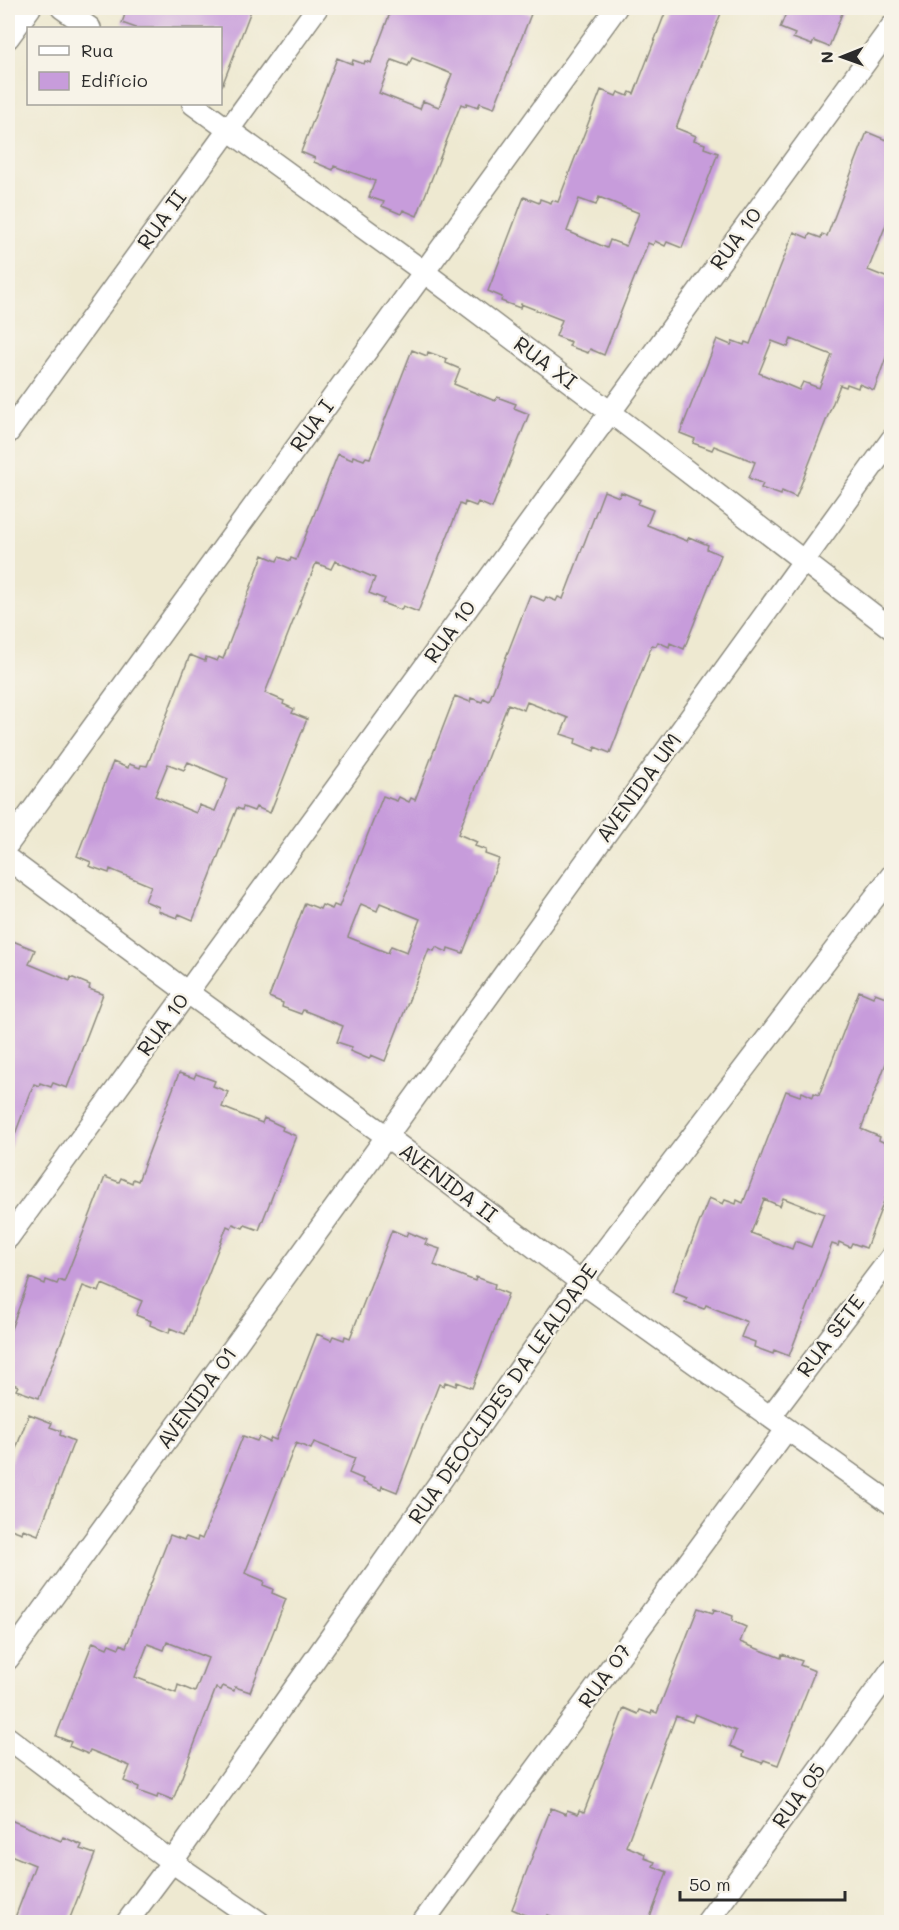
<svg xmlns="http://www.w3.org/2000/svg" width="899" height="1930" viewBox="0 0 899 1930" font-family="Mali,sans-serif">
  <rect width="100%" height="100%" fill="#f7f3e8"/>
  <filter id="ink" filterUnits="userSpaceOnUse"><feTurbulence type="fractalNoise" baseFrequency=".0167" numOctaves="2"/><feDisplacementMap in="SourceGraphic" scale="12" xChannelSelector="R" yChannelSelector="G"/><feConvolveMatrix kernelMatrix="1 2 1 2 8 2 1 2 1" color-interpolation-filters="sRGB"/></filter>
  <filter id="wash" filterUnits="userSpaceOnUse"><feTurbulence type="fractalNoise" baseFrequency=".008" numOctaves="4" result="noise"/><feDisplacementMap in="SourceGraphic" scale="24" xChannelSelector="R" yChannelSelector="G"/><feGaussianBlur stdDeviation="1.35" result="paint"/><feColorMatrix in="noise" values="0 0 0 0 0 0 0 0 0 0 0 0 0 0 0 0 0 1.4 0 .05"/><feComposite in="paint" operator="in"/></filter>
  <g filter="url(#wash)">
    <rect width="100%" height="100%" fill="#eee9d1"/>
    <g id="blocks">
      <path fill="#c79cdb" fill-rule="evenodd" d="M127 8H252L222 86 220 28H136L122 23Z
        M392 8H513L531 14 494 108 480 103 478 107 467 103 466 106 461 104 417 216 403 210 401 214 382 206 384 202 369 197 375 181 334 166 333 170 314 162 315 158 301 152 337 58 352 64 353 60 364 64 365 61 371 63ZM412 58 452 74 439 107 423 101 420 109 379 93 392 60 408 66Z
        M667 8H723L676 128 696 136 694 140 705 144 704 148 718 153 682 248 667 242 665 246 655 241 653 245 648 243 604 355 590 349 588 353 569 346 571 342 556 336 562 320 521 304 520 308 501 301 502 297 488 291 524 197 539 203 540 199 551 203 552 200 558 202 601 90 616 96 618 92 628 96 630 92 634 94ZM599 197 639 213 626 246 610 240 607 248 567 231 579 199 596 205Z
        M788 8H844L829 47 814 41 812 45 793 38 795 34 780 28Z
        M867 132 891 142V212L868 270 888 278 887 281 891 284V344L874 390 859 384 858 388 847 384 846 387 840 385 796 497 782 491 781 495 761 488 763 484 749 478 755 462 714 446 712 450 693 443 695 439 680 433 717 339 731 345 733 341 744 345 745 342 750 344 794 232 808 238 810 234 821 238 822 234 827 236ZM791 339 832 355 819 388 803 382 799 390 759 373 772 341 788 347Z
        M412 350 427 356 428 352 447 359 446 363 460 369 454 384 495 401 497 397 516 404 514 408 529 414 492 508 478 502 476 506 465 502 464 506 460 504 418 612 403 606 401 610 382 603 384 599 369 593 375 578 335 561 331 569 316 563 265 693 284 701 283 704 294 709 292 713 307 719 270 813 256 807 254 811 243 807 242 810 237 808 193 920 179 914 177 918 158 911 159 907 145 901 151 886 110 869 109 873 89 866 91 862 77 856 113 762 128 768 129 764 140 768 141 765 147 766 190 655 205 661 206 657 217 661 219 657 223 659 263 555 277 561 279 557 290 561 291 558 296 560 338 454 352 460 353 456 364 460 366 457 370 458ZM188 762 228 779 215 811 199 805 196 813 155 796 168 764 184 770Z
        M604 491 619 497 621 492 640 500 638 504 653 510 647 525 687 541 689 537 708 545 707 549 721 555 684 649 670 643 669 647 658 642 656 646 652 645 610 753 595 747 594 751 575 743 576 739 561 734 568 718 527 702 524 710 508 704 458 834 477 842 475 846 486 850 485 854 499 859 482 905 463 953 448 948 447 952 436 947 434 951 429 949 385 1061 371 1055 369 1059 350 1051 352 1047 337 1042 343 1026 303 1010 301 1014 282 1007 283 1003 269 997 305 903 320 909 322 905 332 909 334 905 339 907 383 796 397 801 399 797 409 802 411 798 415 800 455 696 470 702 471 698 482 702 484 698 489 701 530 595 544 601 546 597 556 601 558 597 563 599ZM380 903 420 919 407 952 391 946 388 953 348 937 361 904 377 911Z
        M8 939 35 950 29 964 70 981 71 977 90 985 89 989 103 994 67 1088 53 1083 51 1087 40 1083 39 1086 34 1084 9 1150 8 1149Z
        M859 991 873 997 875 993 891 999V1050L861 1129 880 1137 879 1140 891 1146V1183L866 1248 852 1243 850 1247 839 1242 838 1246 832 1244 789 1356 774 1350 773 1354 754 1347 755 1342 741 1337 747 1322 706 1305 704 1309 685 1302 687 1298 672 1292 709 1198 723 1204 725 1200 736 1204 737 1200 743 1203 786 1091 800 1096 802 1092 813 1097 814 1093 819 1095ZM783 1198 824 1214 811 1247 795 1241 792 1249 751 1233 764 1199 780 1206Z
        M179 1073 194 1078 196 1074 215 1081 213 1086 228 1092 222 1107 262 1123 264 1118 283 1127 282 1130 296 1136 259 1230 245 1225 243 1228 233 1224 231 1228 227 1226 185 1334 170 1328 169 1333 150 1325 151 1321 136 1315 142 1301 102 1284 99 1292 83 1286 39 1398 16 1390 18 1386 8 1382V1337L30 1278 45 1284 46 1280 57 1284 59 1280 64 1282 105 1177 119 1182 121 1178 132 1183 133 1179 138 1181Z
        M392 1230 406 1236 408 1232 427 1240 425 1244 440 1249 434 1265 475 1281 476 1277 495 1284 494 1288 508 1294 472 1388 457 1382 456 1386 445 1382 444 1386 439 1384 397 1492 382 1486 381 1490 362 1482 363 1479 349 1473 355 1458 314 1442 311 1449 296 1443 245 1573 264 1581 263 1585 273 1589 272 1593 286 1599 250 1692 235 1687 234 1691 223 1686 221 1690 216 1688 173 1800 158 1794 157 1798 138 1791 139 1787 124 1781 130 1766 90 1750 88 1754 69 1746 71 1742 56 1736 93 1642 107 1648 109 1644 119 1648 121 1644 126 1647 170 1535 184 1540 186 1537 197 1541 198 1537 202 1539 243 1436 257 1441 259 1437 269 1442 271 1438 276 1440 317 1334 331 1340 333 1336 344 1340 345 1336 350 1338ZM167 1642 208 1658 195 1692 178 1685 176 1693 135 1677 148 1644 164 1650Z
        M29 1414 52 1423 50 1427 61 1431 60 1435 74 1441 38 1535 23 1529 22 1533 8 1528V1470Z
        M698 1608 713 1613 714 1609 733 1616 732 1621 746 1627 740 1642 781 1658 782 1654 802 1661 800 1665 815 1671 778 1765 764 1760 762 1763 743 1756 744 1752 730 1746 736 1731 695 1714 692 1722 676 1716 626 1846 645 1854 644 1858 655 1862 653 1866 667 1872 648 1923H567L548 1915 545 1923H544L512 1909 551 1808 566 1814 567 1810 578 1814 579 1810 584 1812 624 1708 638 1714 640 1710 651 1714 652 1711 657 1713Z
        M8 1819 61 1841 63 1837 82 1845 80 1849 95 1854 68 1923H13L35 1865 8 1854Z"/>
    </g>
  </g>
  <g filter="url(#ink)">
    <use href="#blocks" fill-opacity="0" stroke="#8c8a7e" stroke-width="1.5"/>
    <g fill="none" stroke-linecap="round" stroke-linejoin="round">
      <defs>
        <path id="street" d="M62 8 90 28
          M8 38 30 8
          M193 104 424 272 610 412 892 629
          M8 433 317 8
          M8 844 616 8
          M8 859 187 992 386 1136 581 1282 892 1504
          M8 1238 892 26
          M770 1417 892 1256
          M8 1659 892 439
          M8 1738 172 1862 259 1922
          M127 1922 172 1862 581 1282 892 875
          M423 1922 787 1429
          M707 1922 892 1669"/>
      </defs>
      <use href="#street" stroke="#8c8a7e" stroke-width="24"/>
      <use href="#street" stroke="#fff" stroke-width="21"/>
    </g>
  </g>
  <g text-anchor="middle" stroke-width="5" stroke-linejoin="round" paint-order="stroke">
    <g font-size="21" fill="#2b2b2b" stroke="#f7f3e8">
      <text transform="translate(162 220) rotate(-54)" y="7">RUA II</text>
      <text transform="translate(736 239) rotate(-54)" y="7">RUA 10</text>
      <text transform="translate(545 363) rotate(37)" y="7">RUA XI</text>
      <text transform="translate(312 426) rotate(-54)" y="7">RUA I</text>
      <text transform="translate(450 632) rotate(-54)" y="7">RUA 10</text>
      <text transform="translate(639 788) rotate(-54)" y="7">AVENIDA UM</text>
      <text transform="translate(163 1025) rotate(-54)" y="7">RUA 10</text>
      <text transform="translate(448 1183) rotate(37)" y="7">AVENIDA II</text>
      <text transform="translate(831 1336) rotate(-53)" y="7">RUA SETE</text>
      <text transform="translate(503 1394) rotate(-55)" y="7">RUA DEOCLIDES DA LEALDADE</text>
      <text transform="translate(197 1398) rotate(-54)" y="7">AVENIDA 01</text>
      <text transform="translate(605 1676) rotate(-54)" y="7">RUA 07</text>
      <text transform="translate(799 1796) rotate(-54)" y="7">RUA 05</text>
    </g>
  </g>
  <rect width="899" height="1930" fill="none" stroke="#f7f3e8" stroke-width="30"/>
  <rect x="27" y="27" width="195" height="78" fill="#f7f3e8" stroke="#a5a39c" stroke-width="1.5"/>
  <rect x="39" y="46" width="30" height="9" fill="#ffffff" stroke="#a5a39c" stroke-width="1.5"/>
  <text x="81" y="57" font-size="18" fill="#2b2b2b">Rua</text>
  <rect x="39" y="72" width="30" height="18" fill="#c79cdb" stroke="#a5a39c" stroke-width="1.5"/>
  <text x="81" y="87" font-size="18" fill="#2b2b2b">Edifício</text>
  <g transform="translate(842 57) rotate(269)" stroke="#f7f3e8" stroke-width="4.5" paint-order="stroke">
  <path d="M0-4.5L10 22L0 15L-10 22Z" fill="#2b2b2b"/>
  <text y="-9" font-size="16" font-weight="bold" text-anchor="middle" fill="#2b2b2b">N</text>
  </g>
  <path d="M680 1891v9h165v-9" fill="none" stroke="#2b2b2b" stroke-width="3"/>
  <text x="689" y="1891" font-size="18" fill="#2b2b2b" stroke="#f7f3e8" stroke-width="4.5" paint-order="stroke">50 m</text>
</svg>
